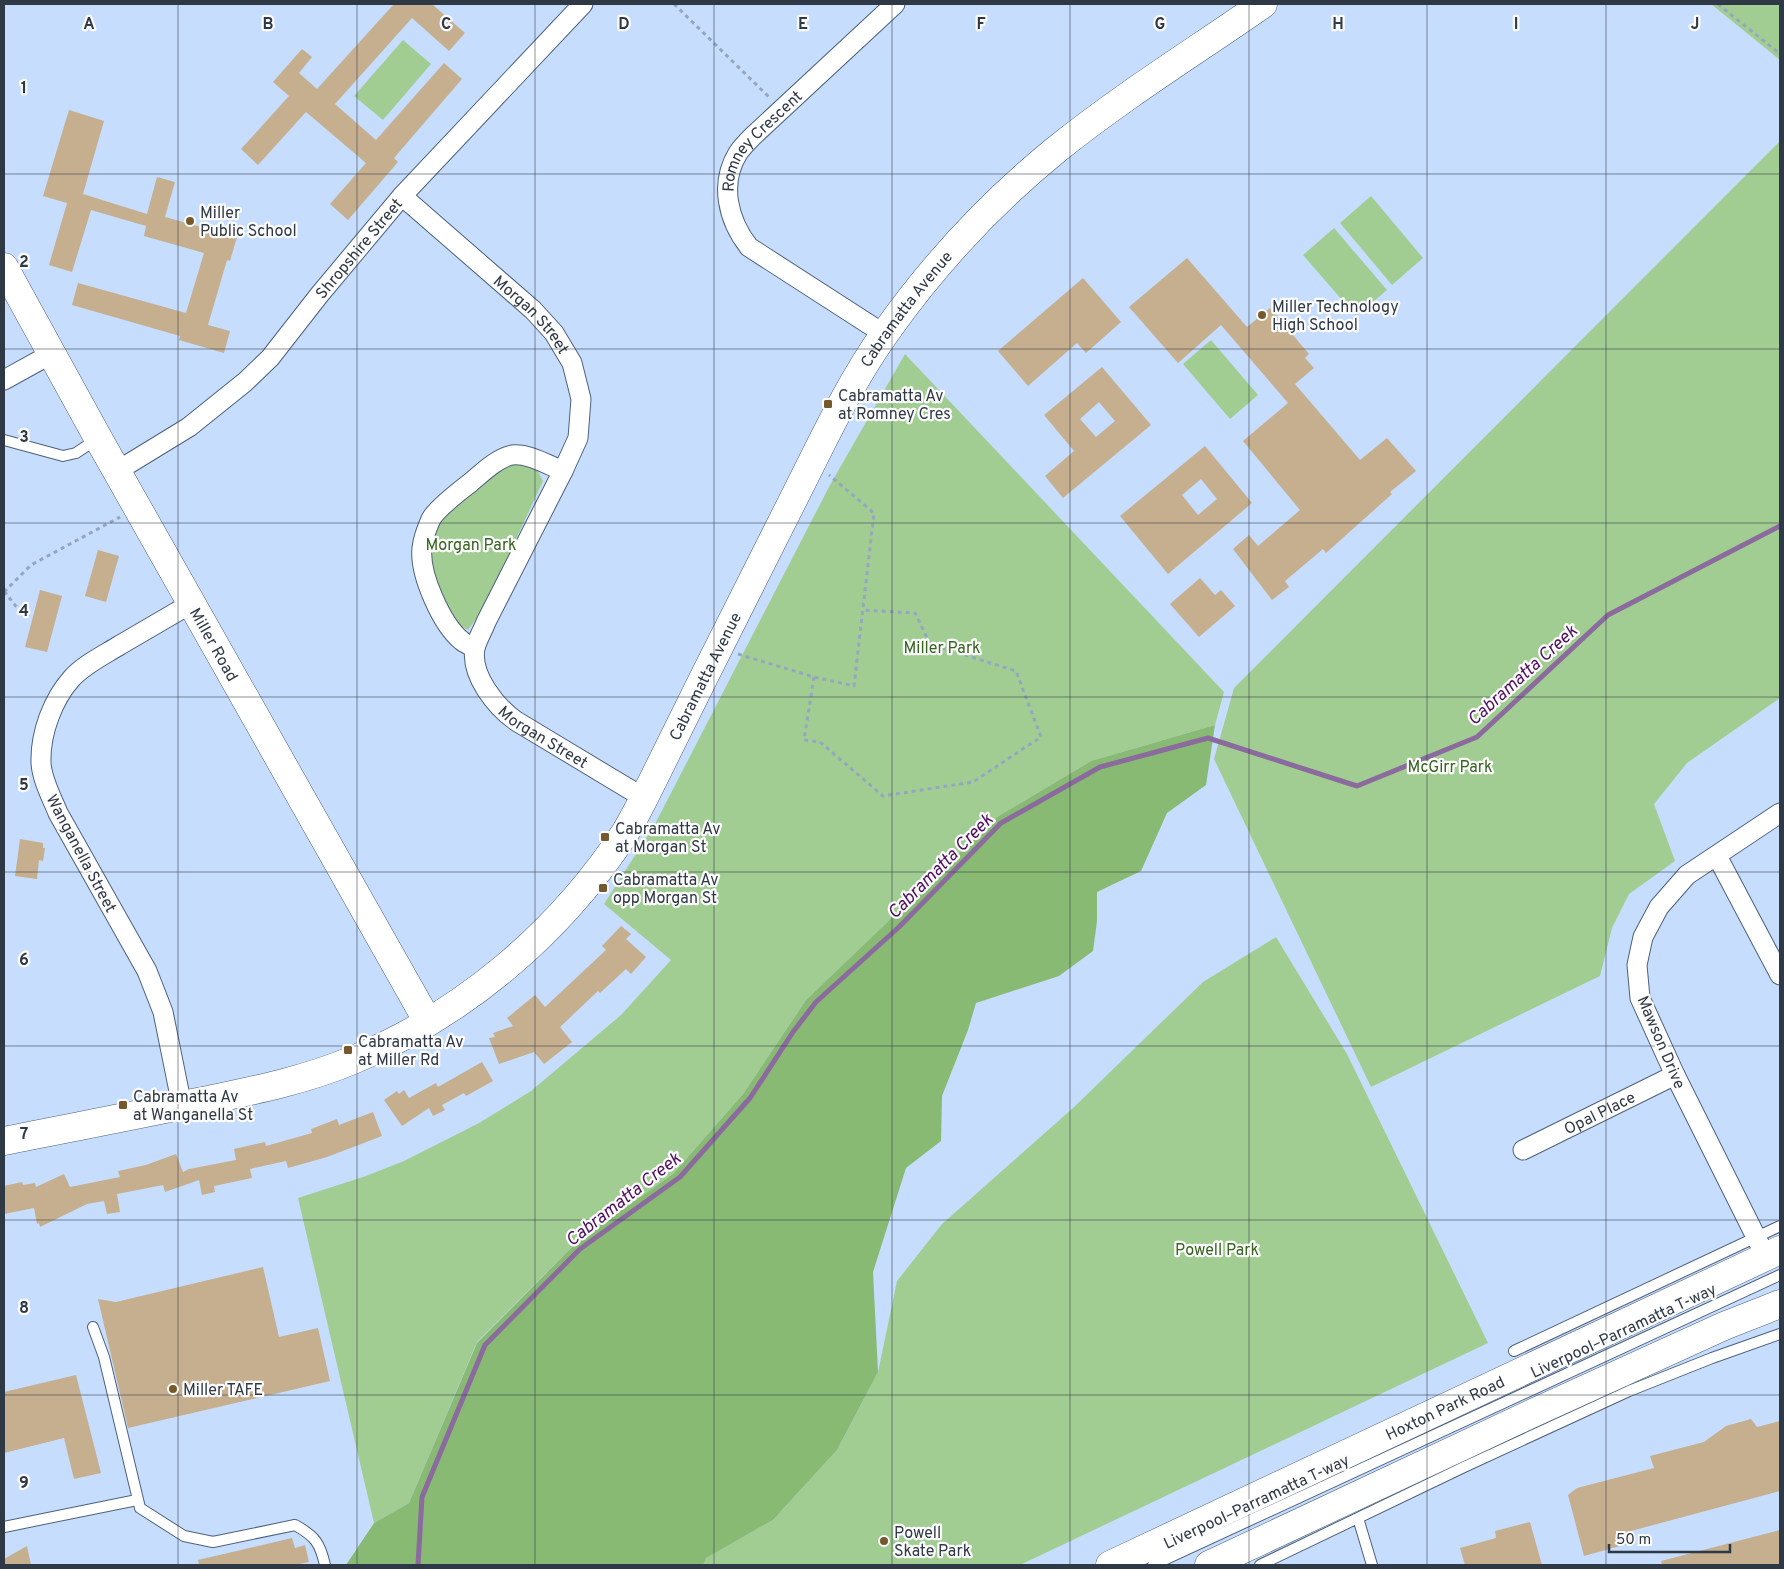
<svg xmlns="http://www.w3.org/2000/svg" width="1784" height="1569" viewBox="0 0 1784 1569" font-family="Overpass,sans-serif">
  <rect width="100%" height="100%" fill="#c6ddfd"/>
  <path fill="#a2cd92" d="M1711 4H1780V60Z
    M403 40 431 64 383 120 354 96Z
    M1780 141V698L1687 763 1654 804 1675 861 1629 894 1612 928 1600 976 1371 1087 1214 759 1234 688Z
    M1371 196 1423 258 1392 285 1340 223Z
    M1334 228 1387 290 1356 316 1303 255Z
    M1211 340 1258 395 1230 419 1183 364Z
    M905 354 1224 692 1215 725 1091 761 997 817 806 1000 743 1094 673 1174 579 1240 477 1342 409 1503 374 1523 298 1198 366 1176 404 1161 479 1123 531 1091 621 1015 671 960 604 904 655 824 830 485Z
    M520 462 536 468 543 481 484 608 468 630 459 625 442 601 428 567 434 529 444 514 505 463Z
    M1276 937 1347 1054 1488 1343 1020 1565H703L705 1558 773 1520 837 1450 878 1372 897 1281 942 1224 1073 1108 1203 982Z"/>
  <path fill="#88ba74" d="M1215 725 1206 785 1167 813 1141 871 1097 892V921L1093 951 1059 976 976 1003 968 1030 942 1096 941 1141 906 1168 873 1272 878 1372 837 1450 773 1520 706 1558 703 1565H346L374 1523 409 1503 477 1343 579 1240 673 1174 743 1094 806 1000 997 817 1091 761Z"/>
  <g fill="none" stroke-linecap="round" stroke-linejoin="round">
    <path stroke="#8b6b9e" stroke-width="5" d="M418 1565 422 1497 485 1345 580 1249 680 1177 750 1098 793 1032 816 1002 899 927 1001 823 1100 767 1208 738 1357 786 1477 737 1608 615 1780 526"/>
  </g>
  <path fill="#c5af8e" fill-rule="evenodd" d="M394 4H432L465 33 449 51 412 18 335 104 376 140 444 63 462 79 394 158 398 162 348 220 330 204 366 163 306 112 258 165 241 149 289 96 273 82 302 49 312 57 299 73 317 89Z
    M69 110 104 121 83 194 147 214 157 177 175 182 165 217 237 237 230 261 227 260 208 325 230 331 224 353 179 340 180 336 72 305 78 283 186 313 204 253 144 236 146 226 91 210 72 272 49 265 67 203 43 196Z
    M1187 258 1247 327 1270 308 1309 354 1305 358 1314 368 1295 384 1360 460 1387 438 1416 471 1390 492 1392 494 1326 553 1323 549 1285 581 1289 587 1272 600 1233 549 1249 535 1258 546 1300 510 1243 441 1288 403 1221 325 1178 363 1129 307Z
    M1083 278 1121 322 1086 353 1077 343 1028 386 998 351Z
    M1102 367 1151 425 1063 498 1045 476 1074 451 1044 415ZM1099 402 1115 421 1096 437 1080 419Z
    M1205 446 1252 503 1168 574 1120 516ZM1201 479 1217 499 1198 515 1182 495Z
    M98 550 119 556 106 602 85 596Z
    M1200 578 1215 595 1221 590 1235 606 1199 637 1170 604Z
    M40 590 62 596 47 652 25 647Z
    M20 839 43 843V848H45L43 861 39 860 37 879 15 876Z
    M621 926 631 934 626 939 646 957 631 974 626 969 600 993 598 991 560 1027 572 1042 544 1064 534 1052 499 1064 489 1038 495 1037 493 1033 513 1026 507 1018 535 995 545 1007 606 950 602 946Z
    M482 1062 493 1081 466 1096 464 1093 442 1105 445 1110 433 1116 429 1108 402 1126 384 1100 397 1091 399 1094 404 1090 409 1098 436 1083 438 1087Z
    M373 1112 382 1136 327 1157 288 1168 286 1161 250 1169 252 1178 214 1186 215 1192 202 1195 199 1180 165 1192 163 1185 117 1194 120 1212 107 1214 104 1201 87 1204 40 1227 39 1223 37 1224 34 1208 4 1214V1186L22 1182 23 1185 35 1183 36 1187 64 1174 70 1187 120 1177 118 1171 146 1165 176 1154 183 1172 189 1169 236 1160 234 1149 265 1142 266 1146 312 1133 311 1129 337 1119 339 1125Z
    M263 1267 279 1337 318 1328 330 1381 128 1428 98 1299 116 1302Z
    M76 1375 101 1473 74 1479 64 1438 4 1453V1392Z
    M1751 1419 1757 1427 1780 1421V1491L1631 1531 1634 1542 1584 1556 1568 1495 1577 1488 1654 1468 1650 1456 1704 1442 1726 1426Z
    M1530 1522 1542 1565H1465L1460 1548 1496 1538 1495 1531Z
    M1780 1530V1565H1662L1661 1561Z
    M292 1538 295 1548 305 1545 309 1562 294 1565H199L198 1560Z
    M27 1546 31 1565H4V1559Z"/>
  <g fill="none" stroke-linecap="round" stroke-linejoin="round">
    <defs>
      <path id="lane" d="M4 440 63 456 76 453 97 439
        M93 1327 104 1357 140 1508 184 1536 213 1542 295 1525C315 1536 320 1543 325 1565
        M1514 1351 1780 1226
        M1358 1518 1372 1565
        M4 1527 137 1500
        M1153 1565 1780 1275
        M1260 1565 1464 1467 1629 1391 1712 1358 1780 1334"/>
      <g id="street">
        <path id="s1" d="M402 196 533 310 554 333 572 363 581 399 578 438 563 471 486 622C483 630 477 640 475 648 470 675 496 707 516 721L644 798"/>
        <path id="s2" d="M884 334 749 247C728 220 719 184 738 153 742 147 748 141 753 136L895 4"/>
        <path d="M4 380 51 354"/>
        <path id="s3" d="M117 471 189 427 245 382 270 358 320 294 402 196 583 4"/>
        <path d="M475 648C471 646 466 644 462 641 442 625 419 574 422 548 423 538 427 528 431 519 437 508 460 491 470 483 482 473 497 458 512 455 528 453 548 465 563 471"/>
        <path d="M1717 856 1780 975"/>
        <path d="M182 1106 163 1012 147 971 58 813C52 798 42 780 41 763 40 733 53 699 72 678 85 664 104 655 120 645 144 631 168 617 192 603"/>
        <path id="s4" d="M1523 1150 1675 1075"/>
        <path d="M1766 1257 1675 1075 1640 998 1637 965 1643 937 1659 907 1687 875 1780 813"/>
      </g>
      <g id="secondary">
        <path id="s5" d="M4 267 98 438 428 1022"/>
        <path id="s6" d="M4 1141C68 1128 133 1116 198 1102 251 1091 303 1081 353 1060 464 1014 559 933 625 833 636 815 645 796 654 778 670 745 686 713 702 681 736 614 769 547 803 480 828 430 853 378 886 332 934 264 993 201 1057 149 1123 96 1194 52 1263 4"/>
      </g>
      <g id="primary">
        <path id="s7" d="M1110 1565 1780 1250"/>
        <path d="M1209 1565 1533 1413 1724 1326 1780 1304"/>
      </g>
    </defs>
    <use href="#lane" stroke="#4d617d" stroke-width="12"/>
    <use href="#street" stroke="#4d617d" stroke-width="21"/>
    <use href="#secondary" stroke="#4d617d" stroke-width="29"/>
    <use href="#primary" stroke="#4d617d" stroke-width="29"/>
    <path stroke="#94a6c0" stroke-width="3" stroke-dasharray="4 4" stroke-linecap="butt" d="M674 4 770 98
      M1718 4 1780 54
      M4 591C15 604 16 611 33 617
      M4 592 31 565 120 517
      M738 654 814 677 854 686 874 513 829 475
      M814 677 804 740 820 742 883 796 973 782 1041 737 1016 671 930 644 915 613 862 610"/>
    <use href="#lane" stroke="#fff" stroke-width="10"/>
    <use href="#street" stroke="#fff" stroke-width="19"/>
    <use href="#secondary" stroke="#fff" stroke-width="28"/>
    <use href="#primary" stroke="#fff" stroke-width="28"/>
  </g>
  <path fill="none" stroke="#2f3845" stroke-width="1" stroke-opacity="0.55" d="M178 4V1565M357 4V1565M535 4V1565M714 4V1565M892 4V1565M1070 4V1565M1249 4V1565M1427 4V1565M1606 4V1565M4 174H1780M4 349H1780M4 523H1780M4 697H1780M4 872H1780M4 1046H1780M4 1220H1780M4 1395H1780"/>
  <g fill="#75592c" stroke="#fcfcfc" stroke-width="2">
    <circle cx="190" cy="221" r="5"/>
    <circle cx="1262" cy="315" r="5"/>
    <rect x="823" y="399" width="10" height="10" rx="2.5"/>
    <rect x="600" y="832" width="10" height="10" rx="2.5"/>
    <rect x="598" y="883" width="10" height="10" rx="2.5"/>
    <rect x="343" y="1045" width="10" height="10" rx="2.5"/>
    <rect x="118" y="1100" width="10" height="10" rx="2.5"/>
    <circle cx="173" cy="1389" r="5"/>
    <circle cx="884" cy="1541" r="5"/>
  </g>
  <g text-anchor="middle" stroke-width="4.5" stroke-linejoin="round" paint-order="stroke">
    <g font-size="16" fill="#2f3845" stroke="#fcfcfc">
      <text dy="6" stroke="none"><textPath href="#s2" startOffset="284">Romney Crescent</textPath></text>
      <text dy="6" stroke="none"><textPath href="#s3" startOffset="332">Shropshire Street</textPath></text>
      <text dy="6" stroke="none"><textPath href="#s6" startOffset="1314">Cabramatta Avenue</textPath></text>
      <text dy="6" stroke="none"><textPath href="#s1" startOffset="176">Morgan Street</textPath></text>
      <text dy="6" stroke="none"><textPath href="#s5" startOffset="432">Miller Road</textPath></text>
      <text dy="6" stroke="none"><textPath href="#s6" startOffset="894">Cabramatta Avenue</textPath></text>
      <text dy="6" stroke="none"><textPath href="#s1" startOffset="669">Morgan Street</textPath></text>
      <text transform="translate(82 853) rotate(62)" y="6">Wanganella Street</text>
      <text transform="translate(1662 1042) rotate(67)" y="6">Mawson Drive</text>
      <text dy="6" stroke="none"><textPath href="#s4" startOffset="85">Opal Place</textPath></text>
      <text transform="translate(1623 1330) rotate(-25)" y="6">Liverpool–Parramatta T-way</text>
      <text dy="6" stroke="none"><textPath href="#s7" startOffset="370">Hoxton Park Road</textPath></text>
      <text transform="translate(1256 1501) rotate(-25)" y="6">Liverpool–Parramatta T-way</text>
    </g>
    <g font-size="16" fill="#2f3845" stroke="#fcfcfc" text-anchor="start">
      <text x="200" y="218">Miller<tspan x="200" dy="18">Public School</tspan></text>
      <text x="1272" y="312">Miller Technology<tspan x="1272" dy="18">High School</tspan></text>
      <text x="838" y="401">Cabramatta Av<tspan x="838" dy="18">at Romney Cres</tspan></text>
      <text x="615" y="834">Cabramatta Av<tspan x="615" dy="18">at Morgan St</tspan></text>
      <text x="613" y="885">Cabramatta Av<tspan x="613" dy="18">opp Morgan St</tspan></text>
      <text x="358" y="1047">Cabramatta Av<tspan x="358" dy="18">at Miller Rd</tspan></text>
      <text x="133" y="1102">Cabramatta Av<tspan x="133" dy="18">at Wanganella St</tspan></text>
      <text x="183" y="1395">Miller TAFE</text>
      <text x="894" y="1538">Powell<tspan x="894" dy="18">Skate Park</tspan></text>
    </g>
    <g font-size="16" fill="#35641f" stroke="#fcfcfc">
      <text x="471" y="550">Morgan Park</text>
      <text x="942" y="653">Miller Park</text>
      <text x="1450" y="772">McGirr Park</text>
      <text x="1217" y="1255">Powell Park</text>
    </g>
    <g font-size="18" font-style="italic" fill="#500e62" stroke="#fcfcfc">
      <text transform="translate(1522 675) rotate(-42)" y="6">Cabramatta Creek</text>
      <text transform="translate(940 866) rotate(-45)" y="6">Cabramatta Creek</text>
      <text transform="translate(623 1199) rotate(-38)" y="6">Cabramatta Creek</text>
    </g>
  </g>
  <g font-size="16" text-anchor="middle" font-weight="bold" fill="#2f3845" stroke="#fcfcfc" stroke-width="4.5" stroke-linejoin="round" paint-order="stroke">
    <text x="89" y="29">A</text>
    <text x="268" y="29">B</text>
    <text x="446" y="29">C</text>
    <text x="624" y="29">D</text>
    <text x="803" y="29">E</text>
    <text x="981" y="29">F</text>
    <text x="1160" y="29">G</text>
    <text x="1338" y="29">H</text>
    <text x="1516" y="29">I</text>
    <text x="1695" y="29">J</text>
    <text x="24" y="93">1</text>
    <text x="24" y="267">2</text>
    <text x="24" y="442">3</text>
    <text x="24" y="616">4</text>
    <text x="24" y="790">5</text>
    <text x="24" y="965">6</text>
    <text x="24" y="1139">7</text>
    <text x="24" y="1313">8</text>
    <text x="24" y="1488">9</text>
  </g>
  <rect width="1784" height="1569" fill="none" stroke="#2f3845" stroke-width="10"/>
  <path d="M1609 1544v8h121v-8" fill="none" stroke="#2f3845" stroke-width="2.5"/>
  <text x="1616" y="1544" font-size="15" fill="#2f3845" stroke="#fcfcfc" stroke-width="4" paint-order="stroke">50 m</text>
</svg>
